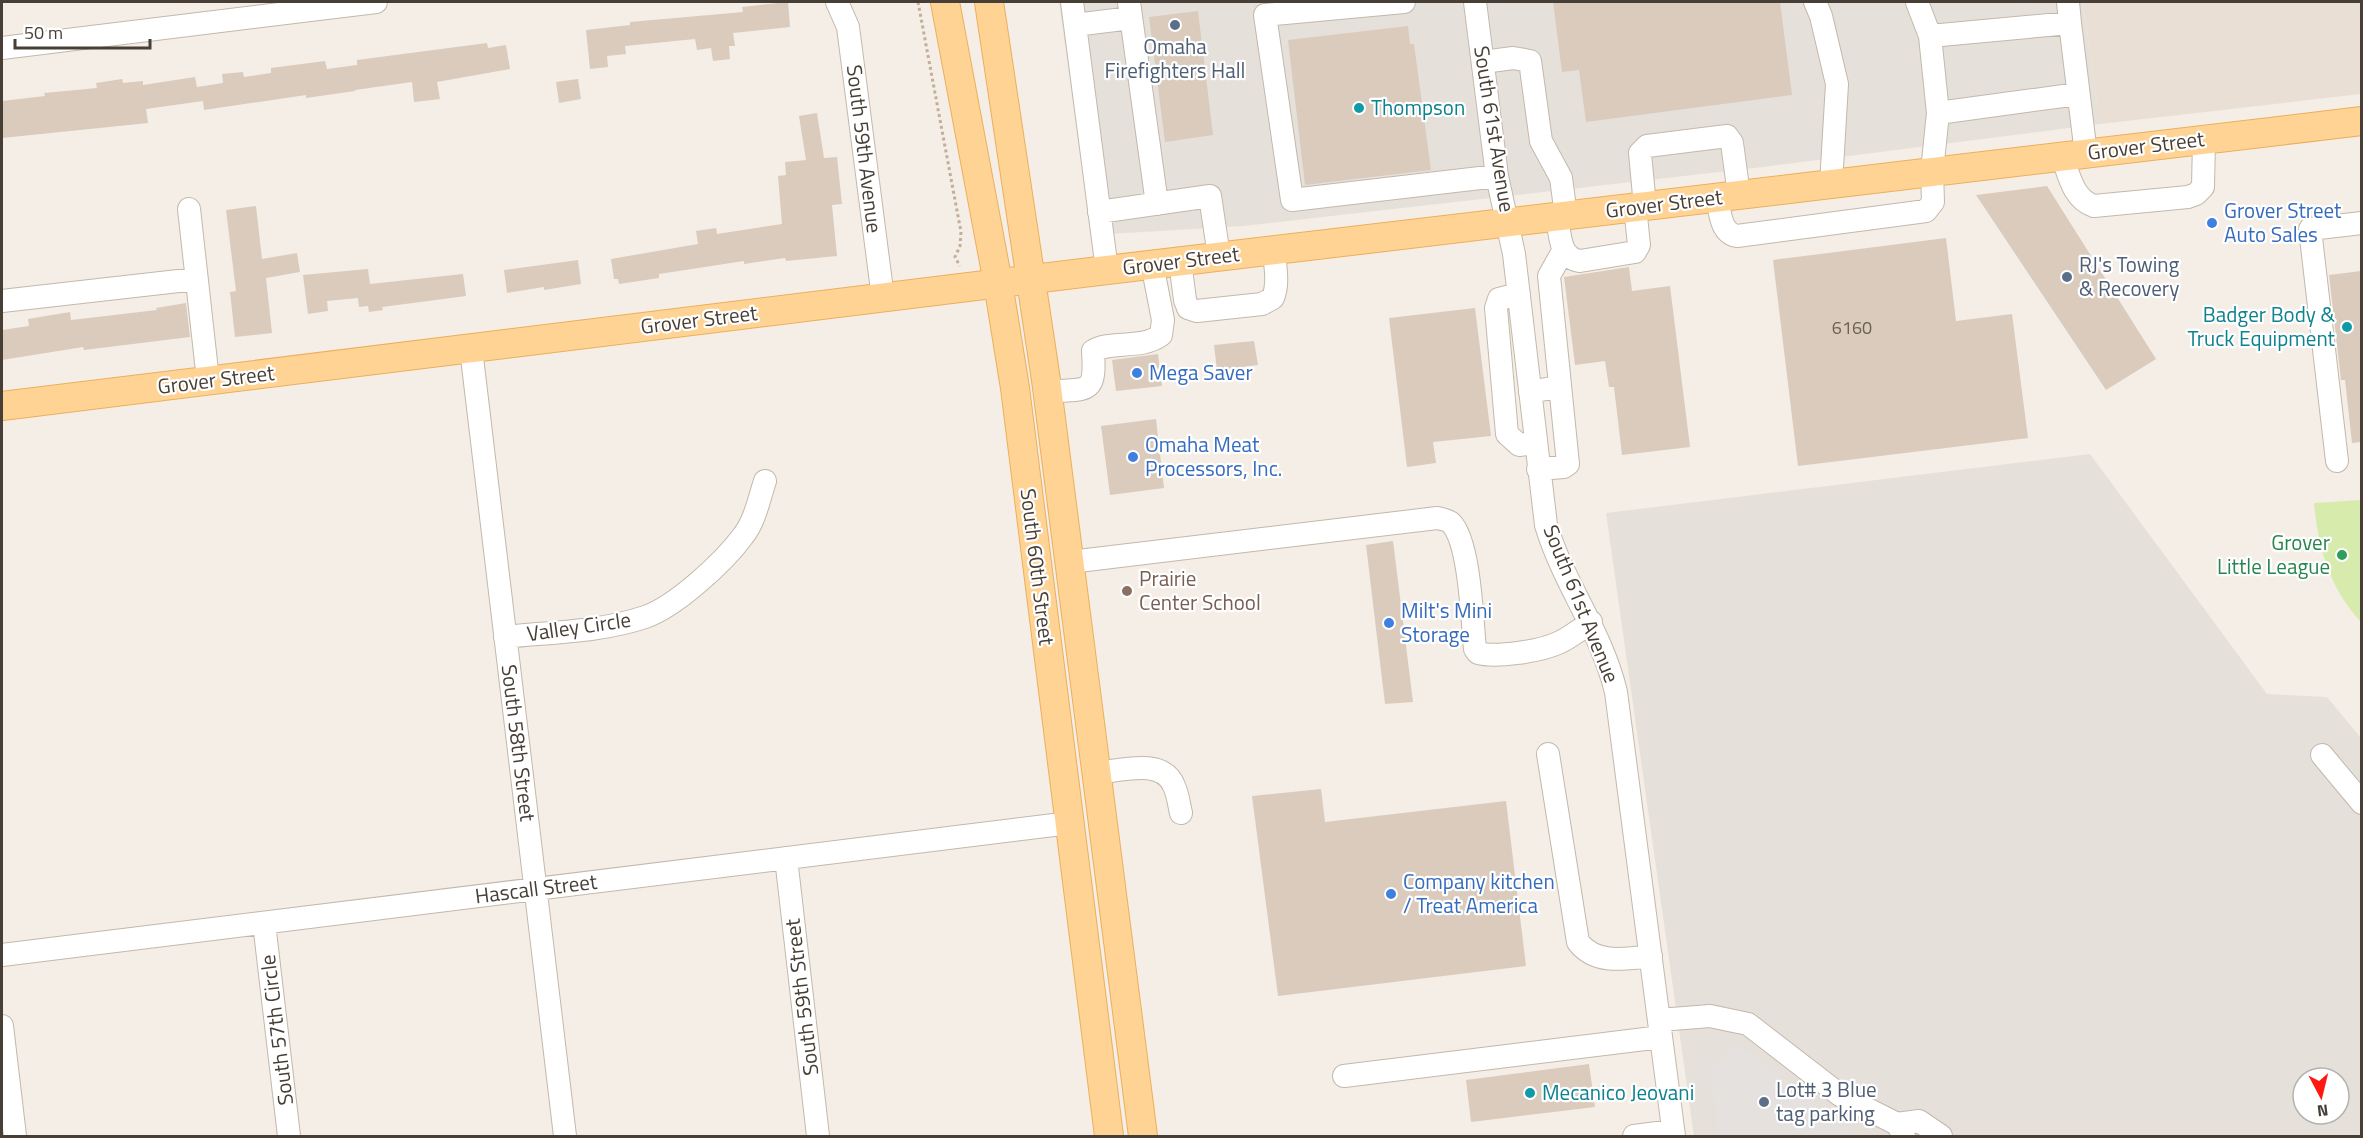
<svg xmlns="http://www.w3.org/2000/svg" width="2363" height="1138" viewBox="0 0 2363 1138" font-family="'Titillium Web',sans-serif">
  <rect width="100%" height="100%" fill="#f4eee6"/>
  <path fill="#e9dfd4" d="M2083 2H2361V94L2100 124Z"/>
  <path fill="#e6e0db" fill-rule="evenodd" d="M1059 2H2083L2100 124 1763 167 1244 226 1092 235Z
    M2090 454 2267 694 2327 697 2361 738V1136H1694L1606 513ZM2303 1078H2339V1114H2303Z"/>
  <path fill="#d7ecac" d="M2361 500H2362L2361 622C2330 589 2318 548 2314 503Z"/>
  <path fill="#e5e1de" d="M1735 1042 1859 1136H1719L1710 1067 1719 1063Z"/>
  <path fill="#dacbbd" d="M788 2 790 27 733 33 735 46H729L730 59 713 61 711 48 697 50 695 39 625 46 626 54 607 56 608 67 590 69 586 30 630 25V22L743 12 742 7Z
    M1553 2H1780L1792 95 1586 122 1579 70 1562 72Z
    M1198 11 1213 135 1165 142 1149 17Z
    M1408 26 1410 44H1414L1431 170 1305 185 1288 40Z
    M487 43 488 48 506 45 510 69 437 82 440 99 414 102 412 82 355 90V91L306 98V95L204 110 203 101 146 109 148 123 2 138V101L45 96 44 93 97 88 96 83 122 79 123 83 143 81V85L195 77 197 87 223 83 222 74 243 72 244 77 271 73V68L325 61 327 69 357 65V60Z
    M578 79 581 99 559 103 556 82Z
    M817 113 824 158 837 157 842 204 832 205 837 256 786 261 785 258 744 264V261L659 274V278L619 284 618 279H614L611 259 698 244 696 231 716 228 717 234 782 224 778 176 786 175 785 162 806 160 799 116Z
    M2047 186 2156 359 2106 390 1976 195Z
    M256 206 262 259 297 253 300 272 266 278 272 333 235 337 230 292 236 291 226 210Z
    M1946 238 1956 321 2012 314 2028 438 1798 466 1773 260Z
    M578 260 581 284 544 290V287L507 293 504 270Z
    M1629 267 1632 291 1670 286 1690 447 1622 455 1614 387H1609L1605 361 1575 365 1564 277Z
    M368 269 370 284 463 274 466 296 382 307 383 310 369 312 368 306 359 307 358 298 327 301 328 311 308 314 303 275Z
    M2361 271V442L2352 443 2345 380H2341L2329 275Z
    M186 303 190 337 84 350 83 347 2 360V330L29 326 28 319 70 312 71 320 157 310 156 308Z
    M1475 308 1491 436 1433 442 1436 463 1407 467 1389 318Z
    M1254 341 1258 365 1217 370 1214 345Z
    M1158 354 1162 386 1116 391 1112 360Z
    M1156 419 1164 488 1110 495 1101 426Z
    M1393 541 1413 702 1385 704 1366 545Z
    M1321 789 1325 822 1506 801 1526 966 1278 996 1252 796Z
    M1589 1064 1595 1107 1471 1122 1466 1080Z"/>
  <g fill="none" stroke-linecap="round" stroke-linejoin="round">
    <defs>
      <path id="minor" d="M837 2 848 27 883 298
        M1072 2 1107 270
        M1129 2 1157 204
        M1404 2 1265 15 1292 200 1497 176
        M1475 2 1497 176 1514 254 1546 525C1564 585 1601 630 1616 692L1674 1136
        M1815 2 1821 16 1837 84 1831 184
        M1917 2 1930 36
        M2068 2 2070 23
        M1075 25 1131 18
        M2 48 376 2
        M1483 62 1513 58 1530 61 1541 141 1561 178 1566 215
        M1938 113 2078 94
        M2062 156C2069 175 2073 199 2094 206L2188 197 2196 194 2203 187 2204 139
        M1717 197C1720 211 1720 233 1737 236L1926 211 1933 202 1932 171 1938 113 1930 36 2070 23 2086 154
        M1645 206 1640 153 1647 146 1727 136 1732 143 1739 195
        M189 209 208 380
        M1099 212 1210 196 1219 256
        M1557 216C1560 234 1559 258 1580 261L1635 252 1639 245 1635 207
        M1180 261 1185 300 1188 308 1197 311 1262 304 1273 298C1279 283 1275 267 1274 250
        M1519 294 1499 299 1496 308 1507 434 1519 445 1536 443
        M2 301 196 279
        M471 349 565 1136
        M1048 392C1088 388 1096 396 1093 351 1111 340 1141 350 1161 335L1163 320 1152 264
        M1530 392 1557 387 1560 385 1549 276 1563 251
        M2337 461 2310 229 2362 223
        M1538 469 1564 467 1568 464 1560 385
        M1070 562 1437 518C1441 519 1448 520 1451 523 1470 542 1472 620 1475 649L1478 653C1496 658 1541 651 1558 643 1570 638 1580 629 1591 622
        M505 637C551 632 601 632 645 617 675 607 724 562 743 536 755 521 759 499 765 481
        M1548 754 1578 942C1596 965 1625 959 1651 956
        M2322 755 2362 803
        M1096 773C1120 771 1163 757 1174 786 1178 794 1179 805 1181 813
        M786 858 818 1136
        M264 923 289 1136
        M2 955 1070 823
        M1659 1020 1710 1016 1748 1024 1840 1095 1897 1124 1904 1136
        M2 1026 15 1136
        M1344 1076 1661 1037
        M1897 1124 1919 1121 1941 1136
        M1634 1136 1673 1131"/>
      <path id="major" d="M945 2 998 283 1015 388 1109 1136
        M989 2 1046 380 1143 1136
        M2 406 1107 270 2362 121"/>
    </defs>
    <use href="#minor" stroke="#c3b8ab" stroke-width="24"/>
    <use href="#major" stroke="#ecaf5c" stroke-width="30"/>
    <path stroke="#c3ae98" stroke-width="3" stroke-dasharray="3 3" stroke-linecap="butt" d="M918 2 961 232 960 246 955 257 960 266"/>
    <use href="#minor" stroke="#fff" stroke-width="22"/>
    <use href="#major" stroke="#ffd394" stroke-width="28"/>
  </g>
  <g fill="#5c6f8a" stroke="#fff" stroke-width="2">
    <circle cx="1175" cy="25" r="6"/>
    <circle cx="2067" cy="277" r="6"/>
    <circle cx="1764" cy="1102" r="6"/>
  </g>
  <g fill="#0f9aa8" stroke="#fff" stroke-width="2">
    <circle cx="1359" cy="108" r="6"/>
    <circle cx="2347" cy="327" r="6"/>
    <circle cx="1530" cy="1093" r="6"/>
  </g>
  <g fill="#3f7fe0" stroke="#fff" stroke-width="2">
    <circle cx="2212" cy="223" r="6"/>
    <circle cx="1137" cy="373" r="6"/>
    <circle cx="1133" cy="457" r="6"/>
    <circle cx="1389" cy="623" r="6"/>
    <circle cx="1391" cy="894" r="6"/>
  </g>
  <circle fill="#2e9e5b" stroke="#fff" stroke-width="2" cx="2342" cy="555" r="6"/>
  <circle fill="#8d6e63" stroke="#fff" stroke-width="2" cx="1127" cy="591" r="6"/>
  <g text-anchor="middle" stroke-width="4.5" stroke-linejoin="round" paint-order="stroke">
    <g font-size="18" fill="#6c6157">
      <text x="1852" y="334">6160</text>
    </g>
    <g font-size="21" fill="#4e5e75" stroke="#fff" text-anchor="start">
      <text x="1175" y="54" text-anchor="middle">Omaha<tspan x="1175" dy="24">Firefighters Hall</tspan></text>
      <text x="2079" y="272">RJ's Towing<tspan x="2079" dy="24">&amp; Recovery</tspan></text>
      <text x="1776" y="1097">Lot# 3 Blue<tspan x="1776" dy="24">tag parking</tspan></text>
    </g>
    <g font-size="21" fill="#0d838f" stroke="#fff" text-anchor="start">
      <text x="1371" y="115">Thompson</text>
      <text x="2335" y="322" text-anchor="end">Badger Body &amp;<tspan x="2335" dy="24">Truck Equipment</tspan></text>
      <text x="1542" y="1100">Mecanico Jeovani</text>
    </g>
    <g font-size="21" fill="#473e35" stroke="#fff">
      <text transform="translate(1494 129) rotate(81)" y="7">South 61st Avenue</text>
      <text transform="translate(2146 146) rotate(-7)" y="7">Grover Street</text>
      <text transform="translate(864 149) rotate(83)" y="7">South 59th Avenue</text>
      <text transform="translate(1664 204) rotate(-7)" y="7">Grover Street</text>
      <text transform="translate(1181 261) rotate(-7)" y="7">Grover Street</text>
      <text transform="translate(699 320) rotate(-7)" y="7">Grover Street</text>
      <text transform="translate(216 380) rotate(-7)" y="7">Grover Street</text>
      <text transform="translate(1037 567) rotate(83)" y="7">South 60th Street</text>
      <text transform="translate(1581 604) rotate(68)" y="7">South 61st Avenue</text>
      <text transform="translate(579 627) rotate(-8)" y="7">Valley Circle</text>
      <text transform="translate(518 743) rotate(83)" y="7">South 58th Street</text>
      <text transform="translate(536 889) rotate(-7)" y="7">Hascall Street</text>
      <text transform="translate(802 997) rotate(-97)" y="7">South 59th Street</text>
      <text transform="translate(277 1030) rotate(-97)" y="7">South 57th Circle</text>
    </g>
    <g font-size="21" fill="#366cbe" stroke="#fff" text-anchor="start">
      <text x="2224" y="218">Grover Street<tspan x="2224" dy="24">Auto Sales</tspan></text>
      <text x="1149" y="380">Mega Saver</text>
      <text x="1145" y="452">Omaha Meat<tspan x="1145" dy="24">Processors, Inc.</tspan></text>
      <text x="1401" y="618">Milt's Mini<tspan x="1401" dy="24">Storage</tspan></text>
      <text x="1403" y="889">Company kitchen<tspan x="1403" dy="24">/ Treat America</tspan></text>
    </g>
    <g font-size="21" fill="#27864d" stroke="#fff" text-anchor="end">
      <text x="2330" y="550">Grover<tspan x="2330" dy="24">Little League</tspan></text>
    </g>
    <g font-size="21" fill="#785e54" stroke="#fff" text-anchor="start">
      <text x="1139" y="586">Prairie<tspan x="1139" dy="24">Center School</tspan></text>
    </g>
  </g>
  <rect width="2363" height="1138" fill="none" stroke="#473e35" stroke-width="6"/>
  <g transform="translate(2321 1096) rotate(173)"><circle r="28" fill="#ffffff" stroke="#b5b2ae" stroke-width="1.5"/>
  <path d="M0-4.5L10 22L0 15L-10 22Z" fill="#ff1812"/>
  <text y="-9" font-size="16" font-weight="bold" text-anchor="middle" fill="#473e35">N</text>
  </g>
  <path d="M15 39v9h135v-9" fill="none" stroke="#473e35" stroke-width="3"/>
  <text x="24" y="39" font-size="18" fill="#473e35" stroke="#ffffff" stroke-width="4.5" paint-order="stroke">50 m</text>
</svg>
